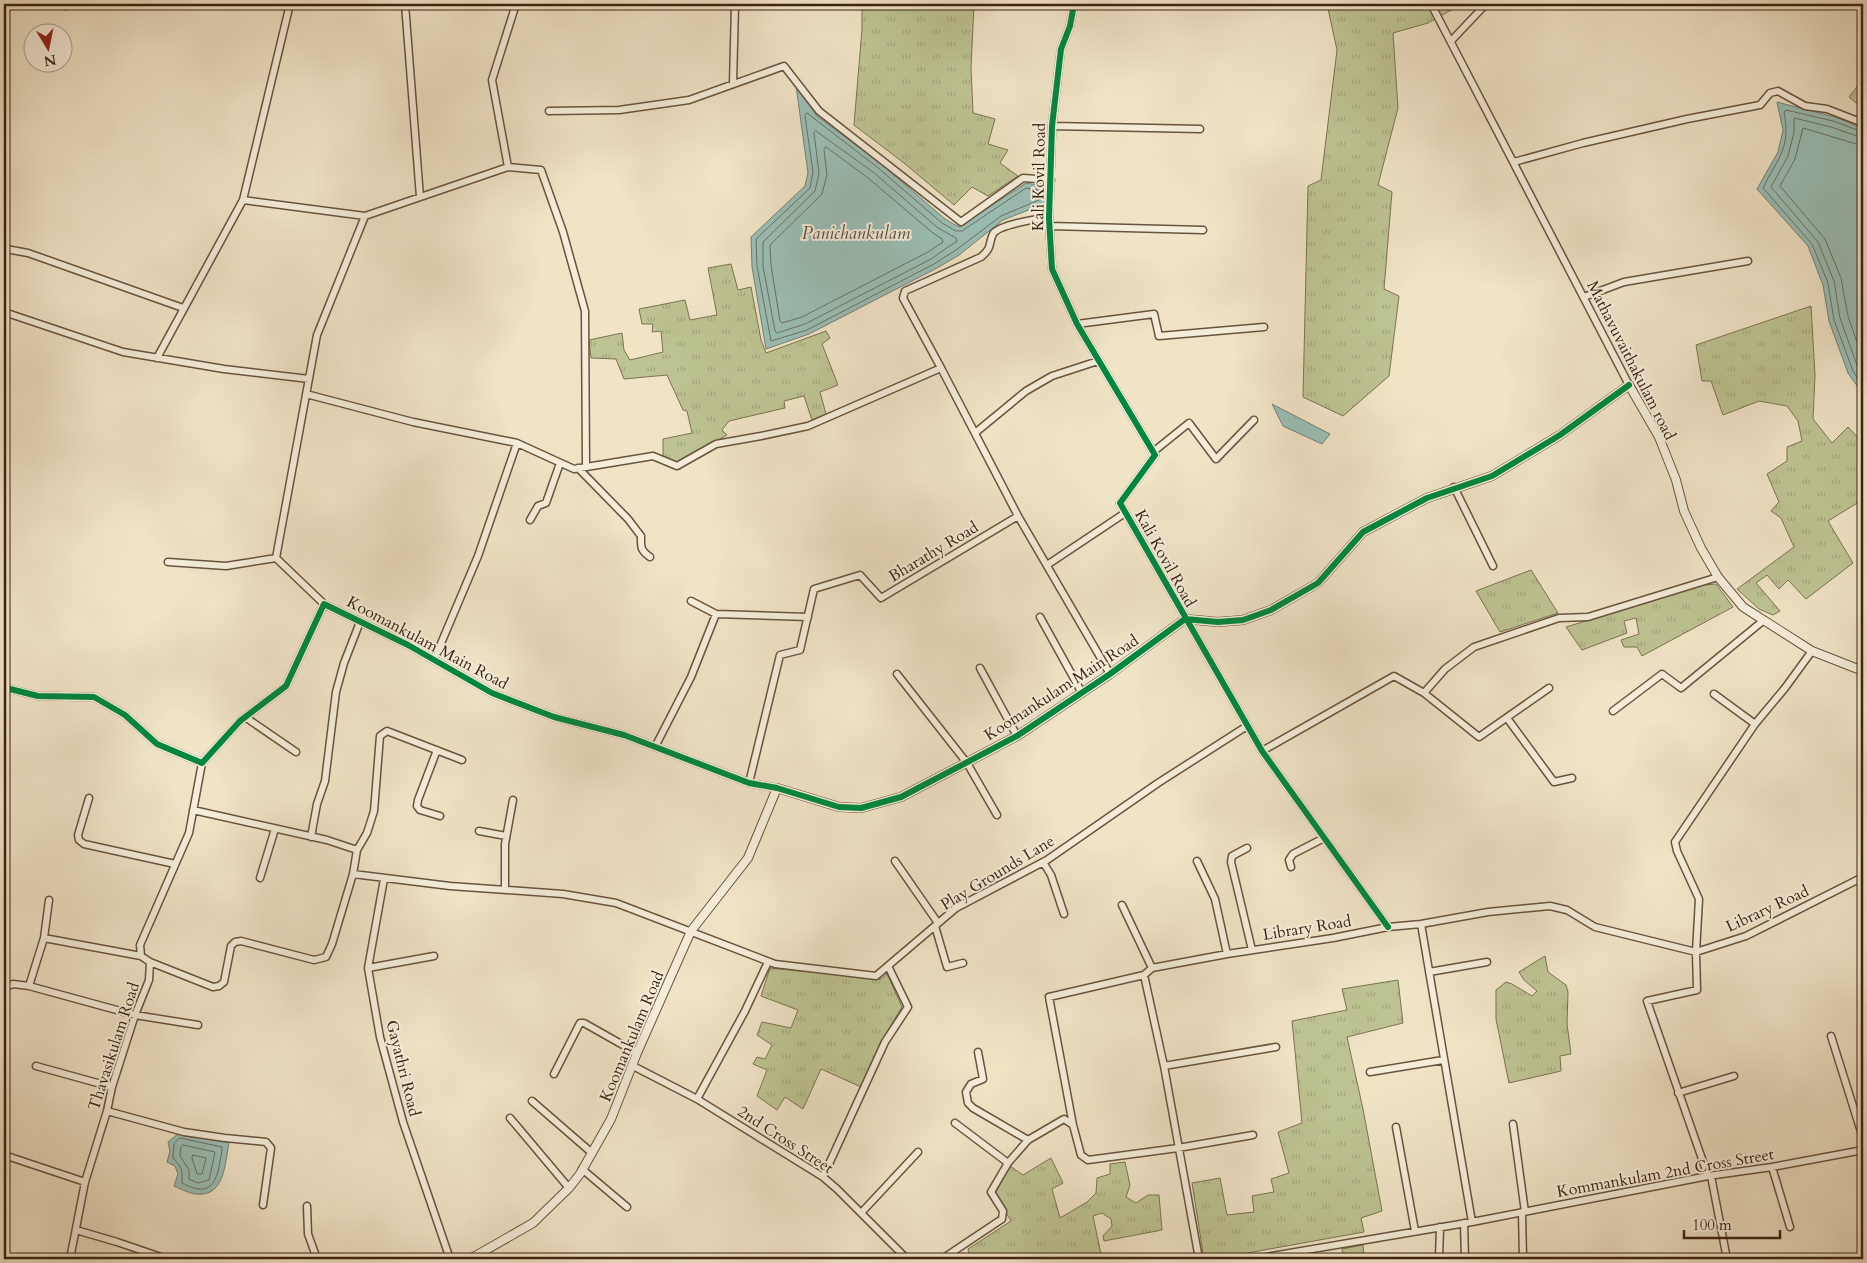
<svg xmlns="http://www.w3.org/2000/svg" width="1867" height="1263" viewBox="0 0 1867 1263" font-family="Cardo,serif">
  <defs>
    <pattern id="grass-tufts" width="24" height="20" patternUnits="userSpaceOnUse" patternTransform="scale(1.25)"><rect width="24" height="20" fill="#bdc392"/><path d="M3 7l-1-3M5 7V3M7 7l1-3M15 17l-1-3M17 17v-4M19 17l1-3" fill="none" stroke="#a3a77d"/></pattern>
  </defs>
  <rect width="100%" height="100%" fill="#f0e3c6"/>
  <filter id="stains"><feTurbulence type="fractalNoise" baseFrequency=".004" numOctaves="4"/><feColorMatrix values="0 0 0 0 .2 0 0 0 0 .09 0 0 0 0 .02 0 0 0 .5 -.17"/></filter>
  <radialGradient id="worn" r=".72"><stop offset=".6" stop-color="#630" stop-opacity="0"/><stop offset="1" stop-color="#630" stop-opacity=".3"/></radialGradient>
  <path fill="url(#grass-tufts)" stroke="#7c7350" d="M862 4H974L971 68 973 113 995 119 988 144 1008 150 1000 163 1018 176 988 196 972 187 954 205 904 163 854 125 862 29Z
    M1327 4H1462L1428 23 1393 33 1398 108 1378 185 1392 192 1384 289 1399 296 1389 376 1343 416 1303 397 1308 186 1321 180 1337 50Z
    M1863 79V109L1849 97Z
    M731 264 738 290 751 287 761 340 766 353 826 331 830 338 822 344 838 385 820 392 826 414 812 420 804 396 784 401 785 408 729 421 722 430 727 435 677 463 663 456V439L692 433 687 411 683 410 667 375 624 379 616 359 591 358 589 340 622 333 624 350 630 360 663 352 661 331 652 332 653 324H642L639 309 685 300 690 320 717 315 708 268Z
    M1811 306 1815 375 1813 419 1832 443 1848 427 1863 443V508L1859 502 1828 521 1853 563 1806 599 1788 580 1779 589 1767 575 1756 583 1780 611 1773 615 1759 609 1737 589 1794 547 1781 518 1771 511 1779 502 1767 474 1787 461V447L1802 441 1798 421 1787 406 1759 401 1723 415 1711 381H1702L1696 345Z
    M1531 570 1558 613 1500 632 1476 591Z
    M1716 584 1733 607 1642 656 1637 647H1624L1621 640 1639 634 1636 618 1624 621 1627 633 1582 650 1566 627 1704 585Z
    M1545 956 1548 972 1566 985 1568 992 1567 1024 1571 1054 1560 1056 1561 1071 1509 1083 1496 1019V990L1506 982 1512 984 1532 996 1537 991 1524 980 1519 972Z
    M770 968 881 979 887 974 902 1007 882 1040 861 1087 821 1069 803 1109 785 1097 777 1110 757 1096 767 1070 753 1064 757 1057 765 1059 772 1045 757 1035 762 1022 791 1028 798 1010 761 996Z
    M1398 980 1403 1023 1347 1037 1363 1109 1382 1211 1361 1218 1364 1232 1214 1259H1204L1192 1183 1220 1178 1227 1215 1254 1212 1252 1196 1274 1192 1271 1179 1289 1173 1278 1132 1302 1123 1292 1021 1347 1010 1342 989Z
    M1051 1158 1063 1183 1052 1189 1060 1218 1087 1202 1096 1193 1097 1178 1110 1174V1164L1125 1162 1130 1185 1126 1197 1136 1203 1148 1195H1159L1162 1230 1104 1241 1103 1236 1112 1226 1111 1219 1102 1213 1093 1216 1102 1259H970L968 1249 1011 1221 995 1194 1010 1166 1023 1175Z
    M1363 1245 1364 1259H1343L1342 1249Z"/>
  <path fill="#9abeb5" stroke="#748073" d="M796 86 817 116 880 163 945 219 959 227 1026 183 1043 186 1044 204 1003 220 959 255 937 268 809 334 766 349 752 267 751 237 805 186 808 173Z
    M1777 102 1835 117 1863 128V394L1848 373 1829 321 1823 285 1808 246 1757 189 1778 152 1783 130Z
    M1272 404 1330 434 1322 444 1283 426Z
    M179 1133 229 1143C225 1162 225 1197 197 1194 190 1194 181 1189 174 1186L178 1174 175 1166 167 1162 170 1151 168 1142Z"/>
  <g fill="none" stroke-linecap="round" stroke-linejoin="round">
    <path stroke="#6b7062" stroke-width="1" d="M807 113 877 167 942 223 956 231H962L1026 188 1038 190 1039 200 1001 216 956 250 934 264 807 330 771 341 757 266 756 239 810 188 813 172 805 116Z
      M816 131 873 172 938 228 956 238 957 241 931 259 805 324 777 333 775 331 763 266V242L815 191 819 173 814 133Z
      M1863 132 1833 121 1786 110 1784 112C1791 149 1778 157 1763 188L1812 244 1828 283 1834 320 1853 371 1863 387
      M1863 138 1831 127 1794 118V132L1788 156 1771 187 1818 242 1834 281 1840 318 1858 368 1863 376
      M1863 146 1803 128 1795 159 1780 186 1825 239 1841 278 1848 316 1863 360
      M826 147 868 178 933 233 942 239 943 242 928 252 802 317 782 323 780 321 771 265 770 245 822 194 827 175 824 150Z
      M180 1138 222 1147C222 1154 220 1160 219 1167 214 1191 203 1194 182 1183 182 1170 183 1168 173 1158L174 1144Z
      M183 1145 215 1152 209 1180 198 1183 189 1179V1170L180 1156 181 1147Z
      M193 1155 206 1158 202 1174H197L192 1158Z"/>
    <defs>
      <path id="minor" d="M55 4 66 6V4
        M290 4 243 200 365 216 508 167 492 80 516 4
        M405 4 420 197
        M1074 4 1070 26 1061 49 1052 126 1049 218 1052 269 1077 324 1155 455 1120 503 1262 751 1388 927
        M1431 4 1629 385
        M1451 41 1486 4
        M733 84 735 4
        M549 111 619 110 689 100 784 66 819 111 961 222 1023 178 1051 180
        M1052 126 1200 129
        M1514 162 1583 143 1687 119 1760 105 1770 93 1778 91 1805 106 1827 109 1863 123
        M508 167 541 170 563 232 585 311 586 467
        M1049 226 1203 230
        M4 253 6 249 28 253 183 308
        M1584 297 1624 282 1748 261
        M4 312 123 352 224 369 309 379
        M1077 324 1154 314 1159 336 1264 327
        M157 358 243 200
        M941 368 903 298 905 291 981 257C993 247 988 244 993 234 998 225 1039 218 1049 218
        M306 394 413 422 517 443 574 469 653 456 677 466 716 444 761 436 808 426 941 368 1018 516 1110 674
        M975 433 1026 391 1052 376 1098 361
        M1153 452 1189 423 1216 459 1254 420
        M578 468 628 519 641 536C641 547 640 550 650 557
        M1454 487 1493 566
        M530 520 538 506 546 503 560 463
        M168 562 226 566 276 558
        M1047 565 1125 513
        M691 601 716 614 808 617
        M324 604 276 558 317 335 365 216
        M1040 617 1082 693
        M434 660 478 556 517 443
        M980 668 1017 736
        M897 674 967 763 997 815
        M1424 693 1479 737 1549 688
        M1714 694 1755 724
        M4 708 6 688 38 696 94 697 125 715 157 744 202 763 240 721 286 686 324 604 408 645 492 693 554 717 624 735 749 783 777 788
        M1613 711 1662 674 1681 688 1764 620
        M245 717 296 752
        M1507 718 1554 782 1572 778
        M655 747 691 677 716 614
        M437 750 418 800 417 806 420 810 440 816
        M1262 751 1394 676 1424 693 1445 669 1474 647 1559 618 1588 617 1718 577
        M749 783 780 655 800 650 814 589 860 575 881 598 1018 516
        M89 798 78 835 79 840 84 844 175 864
        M193 810 327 840 357 850 353 874 450 886 563 894 616 903 775 964 876 976 956 908 1047 860 1158 783 1247 726
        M479 831 506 836
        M311 837 317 804 325 781 336 692 344 663 360 622
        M1247 848 1232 856 1231 862 1252 950
        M357 850 367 833 374 811 380 736 387 731 462 760
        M895 861 938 923
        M1197 861 1215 899 1227 954
        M1043 862 1051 875 1064 914
        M1291 867 1289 860 1293 854 1324 838
        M260 878 275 829
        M384 879 368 968 380 1037 403 1122 450 1259
        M505 889V844L513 800
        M1122 905 1152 968
        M1421 924 1472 1222
        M935 926 947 967 963 963
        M44 938 141 956
        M150 962 213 987 219 986 224 982 231 946 235 942 241 941 314 960 326 957 332 944 353 874
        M368 968 434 956
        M1429 972 1487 962
        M1144 975 1164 1066 1199 1259
        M29 986 135 1015 198 1025
        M4 988 13 984 29 986 44 938 49 900
        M1831 1036 1863 1138
        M978 1052 983 1079 971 1084 966 1092 968 1103 973 1108 1028 1140
        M36 1066 112 1087
        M633 1066 697 1099 823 1177 837 1189 907 1259
        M1164 1066 1276 1047
        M1370 1072 1443 1060
        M554 1074 580 1023H584L637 1053
        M1678 1093 1734 1076
        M697 1099 745 1011 768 962
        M532 1101 592 1153
        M107 1111 184 1132 225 1138 266 1142 271 1148 263 1205
        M510 1118 569 1188
        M955 1123 1008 1163
        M1513 1124 1525 1212
        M1073 1125 1049 997 1144 975 1152 968 1227 954 1333 938 1388 927 1421 924 1488 912 1550 906 1567 910 1595 927 1696 952 1746 936 1863 877
        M1396 1127 1415 1231
        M4 1155 85 1182
        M1772 1167 1790 1227
        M582 1169 627 1207
        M1708 1176 1647 1001 1697 990 1696 952 1699 899 1677 851 1675 842 1755 724 1785 688 1812 651
        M1711 1176 1727 1259
        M823 1177 885 1042 908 1007 888 966
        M307 1206 308 1234 317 1259
        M1522 1212 1523 1259
        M861 1213 918 1152
        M1464 1223 1465 1259
        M76 1230 117 1242 167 1259
        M70 1259 85 1182 107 1111 112 1087 135 1015 149 980 150 962 141 956 140 945 189 833 202 763
        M942 1259 1002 1219 1003 1211 991 1192 1008 1163 1028 1140 1064 1119 1073 1125 1081 1155 1088 1160 1178 1148 1253 1135
        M1254 1259 1472 1222 1708 1176 1772 1167 1863 1150
        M1439 1259 1440 1227"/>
      <path id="tertiary" d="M470 1259 533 1223 569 1188 580 1174 611 1119 637 1053 691 931 748 858 777 788 839 807 861 808 901 797 1017 736 1110 674 1185 619 1218 622 1243 620 1271 610 1318 583 1363 532 1427 498 1492 476 1560 435 1629 385 1659 437 1676 480 1684 511 1701 548 1718 577 1743 607 1812 651 1863 671"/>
    </defs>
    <use href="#minor" stroke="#69533d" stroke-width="9"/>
    <use href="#tertiary" stroke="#69533d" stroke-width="10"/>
    <use href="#minor" stroke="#f5edda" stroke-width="6"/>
    <use href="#tertiary" stroke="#f5edda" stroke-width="8"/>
    <defs>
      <path id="cycleway" d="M1074 4 1070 26 1061 49 1052 126 1049 218 1052 269 1077 324 1155 455 1120 503 1262 751 1388 927
        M4 708 6 688 38 696 94 697 125 715 157 744 202 763 240 721 286 686 324 604 408 645 492 693 554 717 624 735 749 783 777 788 839 807 861 808 901 797 1017 736 1110 674 1185 619 1218 622 1243 620 1271 610 1318 583 1363 532 1427 498 1492 476 1560 435 1629 385"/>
    </defs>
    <use href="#cycleway" stroke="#f5edda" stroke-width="9"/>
    <use href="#cycleway" stroke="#00873e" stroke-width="6"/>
  </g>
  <g text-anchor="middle" stroke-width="4" stroke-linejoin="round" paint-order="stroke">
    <g font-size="16" fill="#3c230f" stroke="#f5edda">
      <text transform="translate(1038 177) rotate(-89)" y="6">Kali Kovil Road</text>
      <text transform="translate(1632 360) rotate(63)" y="6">Mathavuvaithakulam road</text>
      <text transform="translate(933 551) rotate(-31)" y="6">Bharathy Road</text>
      <text transform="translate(1166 558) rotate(61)" y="6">Kali Kovil Road</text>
      <text transform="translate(428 642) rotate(28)" y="6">Koomankulam Main Road</text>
      <text transform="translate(1061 687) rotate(-33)" y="6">Koomankulam Main Road</text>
      <text transform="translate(997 872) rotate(-31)" y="6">Play Grounds Lane</text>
      <text transform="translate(1767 908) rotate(-25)" y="6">Library Road</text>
      <text transform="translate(1307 927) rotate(-9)" y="6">Library Road</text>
      <text transform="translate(631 1036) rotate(-67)" y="6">Koomankulam Road</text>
      <text transform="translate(113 1046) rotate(-72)" y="6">Thavasikulam Road</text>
      <text transform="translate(404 1068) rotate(76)" y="6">Gayathri Road</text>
      <text transform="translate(786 1139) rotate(33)" y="6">2nd Cross Street</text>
      <text transform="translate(1665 1172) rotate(-10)" y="6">Kommankulam 2nd Cross Street</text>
    </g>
    <g font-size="18" font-style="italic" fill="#585241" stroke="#f5edda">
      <text x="856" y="239">Panichankulam</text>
    </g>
  </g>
  <rect width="1867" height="1263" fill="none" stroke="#f0e3c6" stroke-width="20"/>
  <rect x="5" y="5" width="1857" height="1253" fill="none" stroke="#3c230f" stroke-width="2.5"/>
  <rect x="10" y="10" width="1847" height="1243" fill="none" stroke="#3c230f"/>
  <g transform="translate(48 48) rotate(170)"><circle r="24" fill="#f5edda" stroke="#ab9c89"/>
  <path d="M0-4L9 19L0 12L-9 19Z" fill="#8f2418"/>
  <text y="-8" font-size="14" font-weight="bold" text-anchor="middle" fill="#3c230f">N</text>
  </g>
  <path d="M1684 1230v8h96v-8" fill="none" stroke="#3c230f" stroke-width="2.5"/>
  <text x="1692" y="1230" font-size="15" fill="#3c230f" stroke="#f5edda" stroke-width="4" paint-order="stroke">100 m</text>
  <rect width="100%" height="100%" filter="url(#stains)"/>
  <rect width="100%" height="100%" fill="url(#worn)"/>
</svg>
